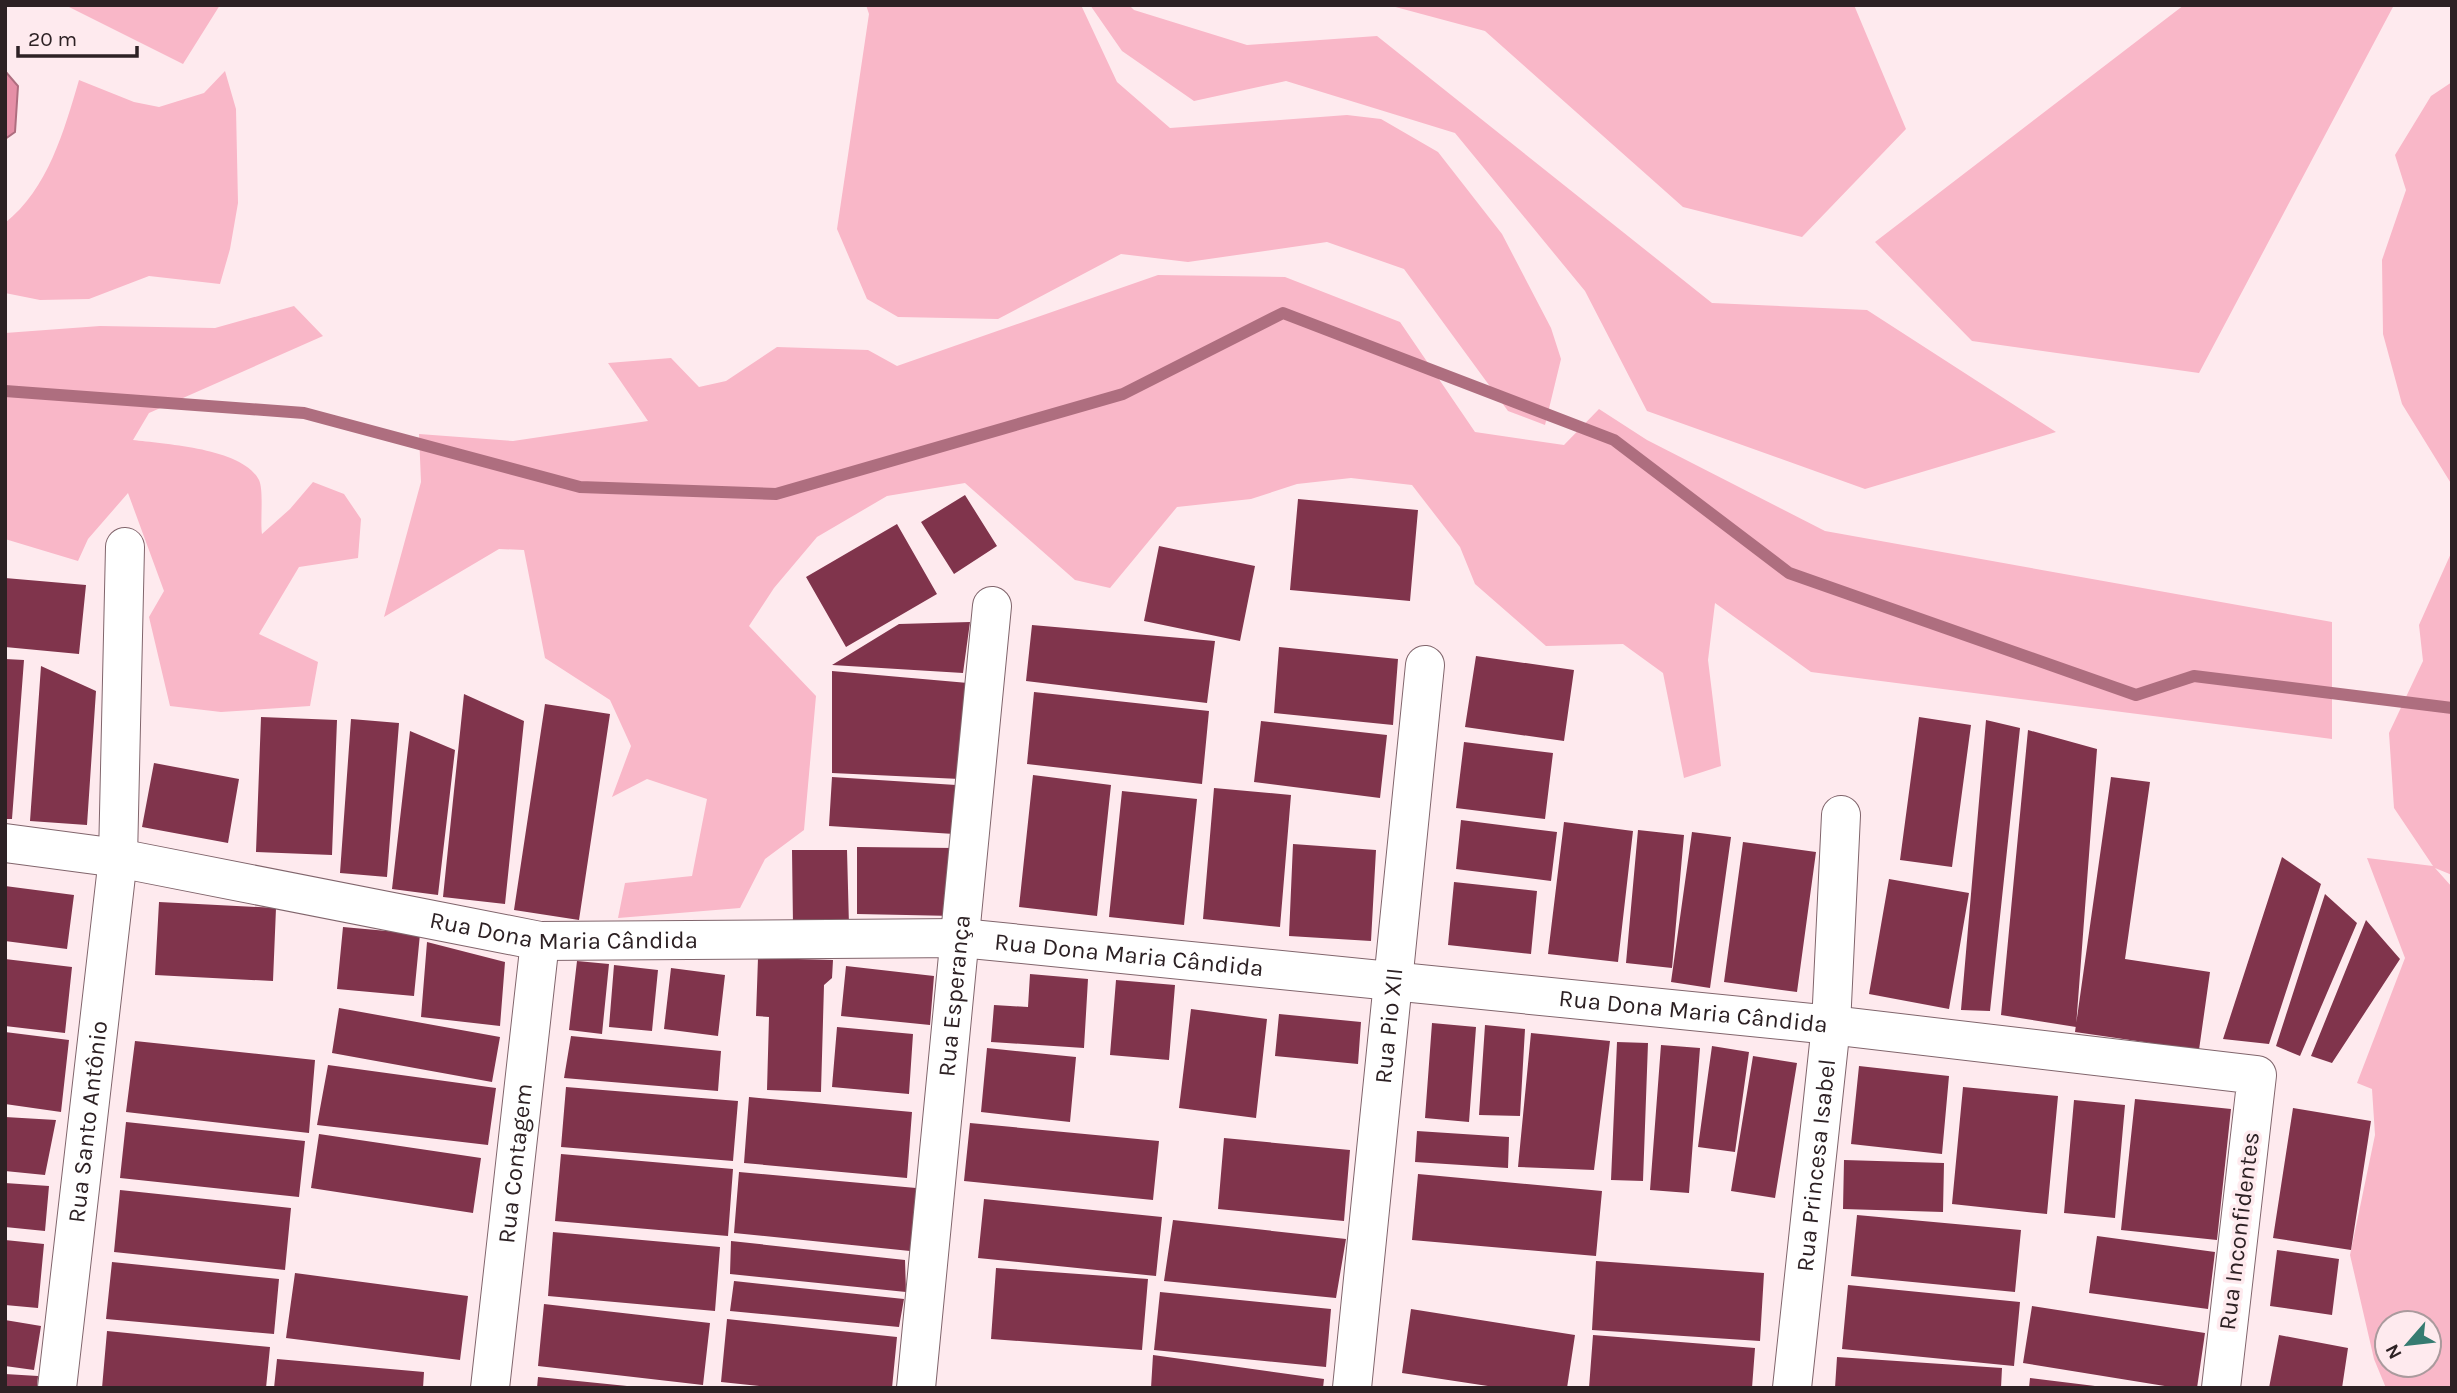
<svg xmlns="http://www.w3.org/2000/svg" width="2457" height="1393" viewBox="0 0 2457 1393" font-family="Karla,sans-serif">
  <rect width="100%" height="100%" fill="#feeaee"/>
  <path fill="#f9b7c8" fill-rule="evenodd" d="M65 5H220L183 64Z
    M866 5H1081L1117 82 1170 128 1347 115 1381 119 1438 152 1502 234 1551 328 1561 359 1545 425 1508 411 1404 269 1327 242 1188 262 1121 254 998 319 898 317 867 299 837 229 869 14Z
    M1090 5H1129L1134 10 1247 45 1377 36 1712 303 1867 310 2056 432 1865 489 1647 411 1585 291 1455 133 1286 81 1194 101 1122 51Z
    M1388 5H1854L1906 129 1802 237 1683 207 1485 31Z
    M2184 5H2394L2199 373 1972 341 1875 242Z
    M225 71 236 109 238 203 230 249 220 284 149 276 89 299 40 300 5 293V223C48 189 64 131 79 80L134 102 159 107 204 93Z
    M2452 82V485L2402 404 2383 334 2382 260 2406 190 2395 155 2431 96Z
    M1158 275 1285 277 1400 322 1475 432 1564 445 1599 409 1647 440 1825 531 2332 622V739L1811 672 1715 603 1708 660 1721 766 1684 778 1663 673 1623 644 1546 646 1475 584 1460 547 1412 485 1351 478 1297 484 1251 499 1177 507 1110 588 1075 580 965 483 887 496 817 537 774 588 749 626 816 696 804 830 765 859 740 908 618 918 625 883 692 876 707 799 647 779 612 797 631 746 610 700 545 658 524 550 499 549 384 617 421 482 419 434 513 441 648 421 608 363 671 358 699 387 726 381 777 347 868 350 897 366Z
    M294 306 323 336 149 413 133 440C164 444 243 448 259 480 264 491 260 521 262 534L290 509 313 482 344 494 361 519 358 558 299 567 259 634 318 662 310 706 221 712 170 706 149 617 164 591 128 493 88 539 78 561 5 539V333L100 326 215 328Z
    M2452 551V875L2435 868 2452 887V1388H2386L2374 1359 2350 1255 2375 1135 2372 1089 2357 1083 2405 958 2367 858 2433 866 2394 808 2389 733 2423 661 2419 625ZM2387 1323H2429V1365H2387Z"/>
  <path fill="#e58fa6" stroke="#ae6e7f" stroke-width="2" d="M5 71 18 86 15 132 5 139Z"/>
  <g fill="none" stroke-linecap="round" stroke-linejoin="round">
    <path stroke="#ae6e7f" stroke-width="12" d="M5 391 304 413 580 487 776 494 1123 394 1283 313 1614 440 1789 573 2136 695 2194 676 2452 708"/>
  </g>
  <path fill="#80344c" d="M965 495 997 546 954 574 921 522Z
    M1298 499 1418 510 1410 601 1290 590Z
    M897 524 937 594 846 647 806 577Z
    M1159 546 1255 566 1240 641 1144 621Z
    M5 578 86 585 79 654 5 647Z
    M970 622 963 673 832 665 899 624Z
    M1032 625 1215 641 1207 703 1026 681Z
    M1279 647 1398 659 1393 725 1274 713Z
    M1476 656 1574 670 1564 741 1465 727Z
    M5 659 24 660 12 819H5Z
    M41 666 96 691 87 825 30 821Z
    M832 671 968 683 960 779 832 773Z
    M1034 692 1209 711 1202 784 1027 764Z
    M464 694 524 721 505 904 443 897Z
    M545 704 610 714 579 920 514 910Z
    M261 717 337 720 332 855 256 852Z
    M1919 717 1971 725 1952 867 1900 860Z
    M351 719 399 723 387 877 340 873Z
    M1986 720 2020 728 1990 1011 1961 1010Z
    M1261 721 1387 735 1380 798 1254 782Z
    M2028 730 2097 749 2076 1027 2001 1015Z
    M410 731 455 750 438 895 392 889Z
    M1464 742 1553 753 1545 819 1456 808Z
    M154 763 239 779 228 843 142 827Z
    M1033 775 1111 785 1097 916 1019 907Z
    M832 777 956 785 954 834 829 826Z
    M2111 777 2150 782 2125 959 2210 972 2199 1050 2075 1032Z
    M1214 788 1291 795 1280 927 1203 919Z
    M1122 791 1197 799 1184 925 1109 917Z
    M1461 820 1557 832 1551 881 1456 869Z
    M1564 822 1633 831 1618 962 1548 954Z
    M1638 830 1684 835 1672 968 1626 963Z
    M1692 832 1731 837 1710 988 1671 982Z
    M1743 842 1816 852 1797 992 1724 982Z
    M1293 844 1376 850 1371 941 1289 936Z
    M857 847 956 848 955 916 857 914Z
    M792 850H847L849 926H793Z
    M2282 857 2321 884 2269 1044 2223 1039Z
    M1889 879 1969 893 1949 1009 1869 994Z
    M1454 882 1537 891 1531 954 1448 945Z
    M5 886 74 895 67 949 5 941Z
    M2325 894 2357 923 2300 1056 2276 1046Z
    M159 902 276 908 273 981 155 975Z
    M2366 920 2400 959 2332 1063 2311 1056Z
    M343 927 420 934 414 996 337 989Z
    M427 942 505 962 500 1026 421 1017Z
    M758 958 833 960 832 978 824 985 821 1092 767 1090 769 1017 756 1016Z
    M5 959 72 967 65 1033 5 1026Z
    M577 961 609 964 602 1034 569 1030Z
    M614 965 658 970 652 1031 609 1027Z
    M846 966 934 976 930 1025 841 1016Z
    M671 968 725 975 718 1036 664 1029Z
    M1030 974 1088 979 1084 1048 991 1042 994 1005 1028 1007Z
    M1116 980 1175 985 1169 1060 1110 1055Z
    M339 1008 500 1037 492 1082 332 1053Z
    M1191 1009 1267 1019 1256 1118 1179 1108Z
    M1279 1014 1361 1022 1358 1064 1275 1056Z
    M1432 1023 1476 1027 1469 1122 1425 1118Z
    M1485 1025 1525 1029 1520 1116 1479 1115Z
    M837 1027 913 1034 909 1094 832 1087Z
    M5 1032 69 1040 61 1112 5 1104Z
    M1531 1033 1610 1041 1594 1170 1518 1167Z
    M571 1036 721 1051 718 1091 564 1078Z
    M135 1041 315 1060 309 1133 126 1112Z
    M1617 1042 1648 1043 1643 1181 1611 1180Z
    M1661 1045 1700 1048 1689 1193 1650 1190Z
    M1712 1046 1749 1052 1735 1152 1698 1147Z
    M987 1048 1076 1057 1070 1122 981 1112Z
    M1753 1056 1797 1063 1775 1198 1731 1191Z
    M328 1065 496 1088 488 1145 317 1125Z
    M1859 1066 1949 1076 1942 1154 1851 1144Z
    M566 1087 738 1101 733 1161 561 1147Z
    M1963 1087 2058 1096 2047 1214 1952 1204Z
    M749 1097 912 1112 907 1178 744 1163Z
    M2135 1099 2231 1109 2217 1240 2121 1230Z
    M2074 1100 2125 1105 2115 1218 2064 1213Z
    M2293 1108 2371 1121 2351 1250 2273 1238Z
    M5 1117 56 1120 45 1175 5 1171Z
    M126 1122 305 1141 299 1197 120 1178Z
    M970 1123 1159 1141 1153 1200 964 1181Z
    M1417 1131 1509 1137 1508 1168 1415 1162Z
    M319 1134 481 1158 473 1213 311 1188Z
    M1224 1138 1350 1150 1344 1221 1218 1209Z
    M561 1154 733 1169 728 1236 555 1221Z
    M1844 1160 1944 1163 1943 1212 1843 1209Z
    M739 1172 916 1188 910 1251 734 1233Z
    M1418 1174 1602 1191 1596 1256 1412 1240Z
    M5 1183 49 1186 45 1231 5 1227Z
    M120 1190 291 1208 285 1270 114 1252Z
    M984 1199 1162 1217 1156 1276 978 1258Z
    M1857 1215 2021 1230 2015 1292 1851 1276Z
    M1173 1220 1346 1239 1336 1298 1164 1281Z
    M553 1232 720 1247 715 1311 548 1296Z
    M2097 1236 2215 1252 2208 1309 2089 1293Z
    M5 1240 44 1244 38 1308 5 1305Z
    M731 1241 905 1260 906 1292 730 1274Z
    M2277 1250 2339 1259 2332 1315 2270 1306Z
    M1596 1261 1764 1273 1760 1341 1592 1330Z
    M112 1262 279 1279 274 1334 106 1319Z
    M996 1268 1148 1279 1142 1350 991 1339Z
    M295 1273 468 1296 460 1360 286 1338Z
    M734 1281 904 1299 899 1327 730 1311Z
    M1848 1285 2020 1302 2014 1366 1842 1349Z
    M1160 1292 1331 1309 1326 1367 1154 1350Z
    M544 1304 710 1323 703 1385 538 1366Z
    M2032 1306 2205 1333 2197 1388H2177L2023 1363Z
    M1411 1309 1575 1335 1567 1388H1501L1402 1373Z
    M727 1319 897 1337 892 1388H778L721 1382Z
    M5 1320 41 1326 34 1370 5 1366Z
    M107 1331 270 1347 266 1388H102Z
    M1593 1335 1755 1348 1752 1388H1589Z
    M2279 1335 2348 1348 2342 1388H2269Z
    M1153 1355 1324 1379 1323 1388H1151Z
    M1837 1357 2002 1368 2001 1388H1835Z
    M277 1359 424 1372 423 1388H274Z
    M5 1374 38 1376 37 1388H5Z
    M538 1377 627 1386V1388H537Z
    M2030 1378 2095 1386V1388H2029Z"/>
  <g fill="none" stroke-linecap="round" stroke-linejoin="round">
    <defs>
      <g id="minor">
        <path id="s1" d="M5 843 118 858 540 941 961 938 1831 1025 2257 1075 2221 1388"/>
        <path id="s2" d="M57 1388 118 858 125 547"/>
        <path id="s3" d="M490 1388 540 941"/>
        <path id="s4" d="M916 1388 992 606"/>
        <path id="s5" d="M1352 1388 1425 665"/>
        <path id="s6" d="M1792 1388 1831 1025 1841 815"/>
      </g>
    </defs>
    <use href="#minor" stroke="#81656c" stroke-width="40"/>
    <use href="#minor" stroke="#fff" stroke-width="38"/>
  </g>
  <g text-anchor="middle" stroke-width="7" stroke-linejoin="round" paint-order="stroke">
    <g font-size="24" fill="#2d2124" stroke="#feeaee">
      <text dy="8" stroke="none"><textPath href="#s1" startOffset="567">Rua Dona Maria Cândida</textPath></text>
      <text dy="8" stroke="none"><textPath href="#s1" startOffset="1134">Rua Dona Maria Cândida</textPath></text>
      <text dy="8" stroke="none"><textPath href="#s4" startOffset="394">Rua Esperança</textPath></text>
      <text dy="8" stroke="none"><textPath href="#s1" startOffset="1701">Rua Dona Maria Cândida</textPath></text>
      <text dy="8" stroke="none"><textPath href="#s5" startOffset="364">Rua Pio XII</textPath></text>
      <text dy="8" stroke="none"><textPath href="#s2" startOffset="268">Rua Santo Antônio</textPath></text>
      <text dy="8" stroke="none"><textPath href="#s3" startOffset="226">Rua Contagem</textPath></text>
      <text dy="8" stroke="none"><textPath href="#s6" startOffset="224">Rua Princesa Isabel</textPath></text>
      <text transform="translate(2239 1231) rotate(-83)" y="8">Rua Inconfidentes</text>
    </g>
  </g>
  <rect width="2457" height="1393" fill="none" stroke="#2d2124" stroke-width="14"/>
  <g transform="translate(2408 1344) rotate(242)"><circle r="33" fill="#feeaee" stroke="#aa9a9d" stroke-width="2"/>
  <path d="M0-5L12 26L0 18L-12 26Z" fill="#367b71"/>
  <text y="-10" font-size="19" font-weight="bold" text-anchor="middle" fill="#2d2124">N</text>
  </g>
  <path d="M18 46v10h119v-10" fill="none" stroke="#2d2124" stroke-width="3.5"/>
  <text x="28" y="46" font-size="21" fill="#2d2124" stroke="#feeaee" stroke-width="5" paint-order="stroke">20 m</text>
</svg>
